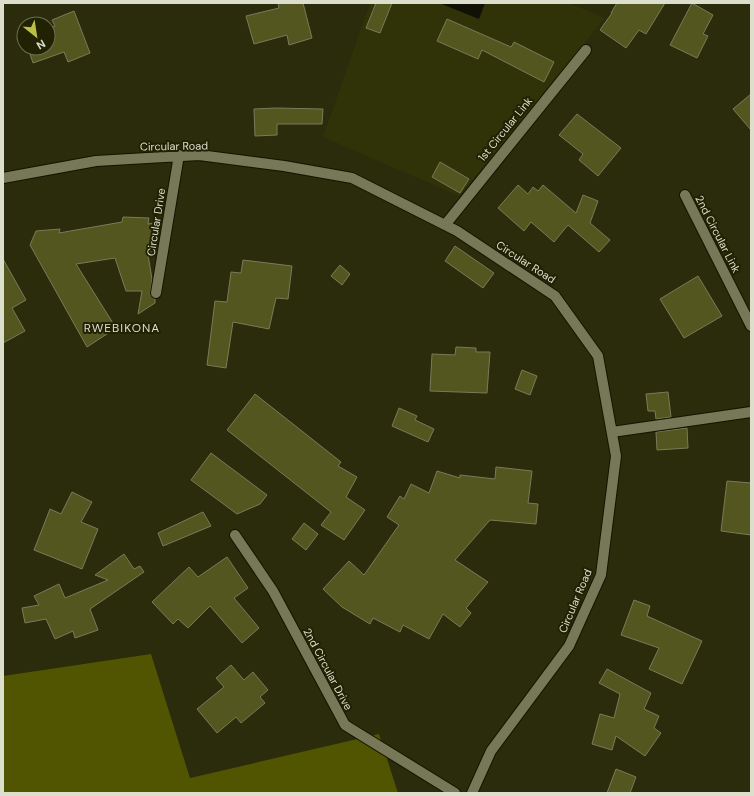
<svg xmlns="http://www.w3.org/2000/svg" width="754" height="796" viewBox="0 0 754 796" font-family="'DM Sans',sans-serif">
  <rect width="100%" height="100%" fill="#2a2c0c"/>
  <path fill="#303208" d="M370 3H569L605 18 459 196 323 137Z"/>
  <path fill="#515400" d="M151 654 190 778 379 734 398 793H3V676Z"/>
  <path fill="#111105" d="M439 3H485L479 19Z"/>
  <path fill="#54561f" stroke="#797b5a" d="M278 3H303L312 38 289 45 287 35 254 44 246 16 279 8Z
    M376 3H392L380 33 366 28Z
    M617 3H665L646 34 639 30 626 48 600 30 612 13H611Z
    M692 3 713 15 703 34 708 36 697 58 670 45Z
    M74 11 90 53 68 62 64 52 33 63 28 48H48V29L55 26 52 20Z
    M447 19 511 47 514 42 554 62 544 82 482 50 478 59 437 41Z
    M751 94V130L733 109Z
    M276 108 323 109 322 124H277V135L255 136 254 109Z
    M577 114 621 148 598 176 579 160 583 154 559 135Z
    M440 162 469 179 460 193 432 177Z
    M518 185 528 194 533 187 538 191 543 185 576 213 583 195 598 201 590 223 610 240 599 252 568 225 554 242 531 222 524 231 498 208Z
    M123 217 149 218 148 224 159 222 156 253 148 255 152 279 150 295 155 299V303L138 314 142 291H126L115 258 76 264 116 328 87 347 30 245 36 231 60 229 59 233 122 222Z
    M455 246 494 273 483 288 445 261Z
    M3 259 26 300 12 308 25 331 3 343Z
    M243 260 292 266 288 299 276 298 269 329 233 322 226 368 207 365 215 301 227 302 231 272 241 273Z
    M340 265 350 274 342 285 331 276Z
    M698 276 722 316 684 338 660 299Z
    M456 347 476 348V352H490L487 393 430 391 432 354 455 355Z
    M522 370 537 376 530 395 515 389Z
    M668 392 671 417 656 419 655 411H648L646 394Z
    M255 394 341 462 338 466 357 477 346 497 365 510 344 540 321 525 331 512 227 430Z
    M399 408 417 416 415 420 434 429 428 442 392 426Z
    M687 428 688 448 657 450 656 432Z
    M211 453 267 495 260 504 237 514 191 480Z
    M496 467 532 471 528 503 538 504 536 524 490 520 455 560 488 582 466 608 471 613 460 627 443 614 429 639 403 625 400 632 373 618 370 624 342 607 323 589 349 561 364 575 399 525 387 517 400 496 404 499 411 484 429 493 437 471 460 478V475L495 479Z
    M727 481 751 483V535L721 531Z
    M72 492 92 502 81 522 98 529 82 569 34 550 50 509 61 514Z
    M203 512 211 526 163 546 158 533Z
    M304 523 318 534 306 550 292 539Z
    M124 554 134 569 140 566 144 572 90 609 98 630 75 638 73 631 55 639 46 619 25 623 22 608 39 605 34 596 59 584 65 598 108 580 95 575Z
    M227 557 248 588 234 598 259 628 242 643 210 606 188 628 178 619 173 624 152 602 189 567 198 577Z
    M634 600 650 606 647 616 702 641 682 684 649 669 659 648 621 635Z
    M231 665 244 680 253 672 268 690 260 697 265 703 241 723 236 717 217 733 197 709 224 687 216 678Z
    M607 669 651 693 644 709 659 716 654 728 661 733 645 756 616 736 612 750 592 744 600 714 614 718 620 694 599 683Z
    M616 769 636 777 630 793H607Z"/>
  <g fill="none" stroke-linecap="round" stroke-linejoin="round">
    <defs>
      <path id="street" d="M3 178 96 161 199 155 284 166 352 178 457 231 555 296 598 356 616 456 601 575 569 646 491 751 472 793
        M685 195 751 326
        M445 225 586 50
        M156 293 179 155
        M612 432 751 412
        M235 535 273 591 345 725 455 793"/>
    </defs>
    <use href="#street" stroke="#131400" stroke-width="12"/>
    <use href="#street" stroke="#767857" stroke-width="10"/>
  </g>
  <g text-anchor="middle" stroke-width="4" stroke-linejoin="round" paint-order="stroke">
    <g font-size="11" fill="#dddfcd" stroke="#202203">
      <text transform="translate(505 129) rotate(-51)" y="4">1st Circular Link</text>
      <text transform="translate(174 146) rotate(-1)" y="4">Circular Road</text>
      <text transform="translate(156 222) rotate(-81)" y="4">Circular Drive</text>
      <text transform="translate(718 234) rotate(63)" y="4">2nd Circular Link</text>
      <text transform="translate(526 262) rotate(33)" y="4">Circular Road</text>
      <text transform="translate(575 601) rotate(-67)" y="4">Circular Road</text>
      <text transform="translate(328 669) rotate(62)" y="4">2nd Circular Drive</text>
    </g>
    <g font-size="12" letter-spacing="1" fill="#dddfcd" stroke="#202203">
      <text x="122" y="332">RWEBIKONA</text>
    </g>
  </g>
  <rect width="754" height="796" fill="none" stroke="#dddfcd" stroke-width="8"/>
  <g transform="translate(36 36) rotate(150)"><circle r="19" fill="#202203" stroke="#6c6e54"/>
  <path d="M0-3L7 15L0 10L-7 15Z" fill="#bac045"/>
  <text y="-6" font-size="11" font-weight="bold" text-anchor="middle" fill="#dddfcd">N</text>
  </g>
</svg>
